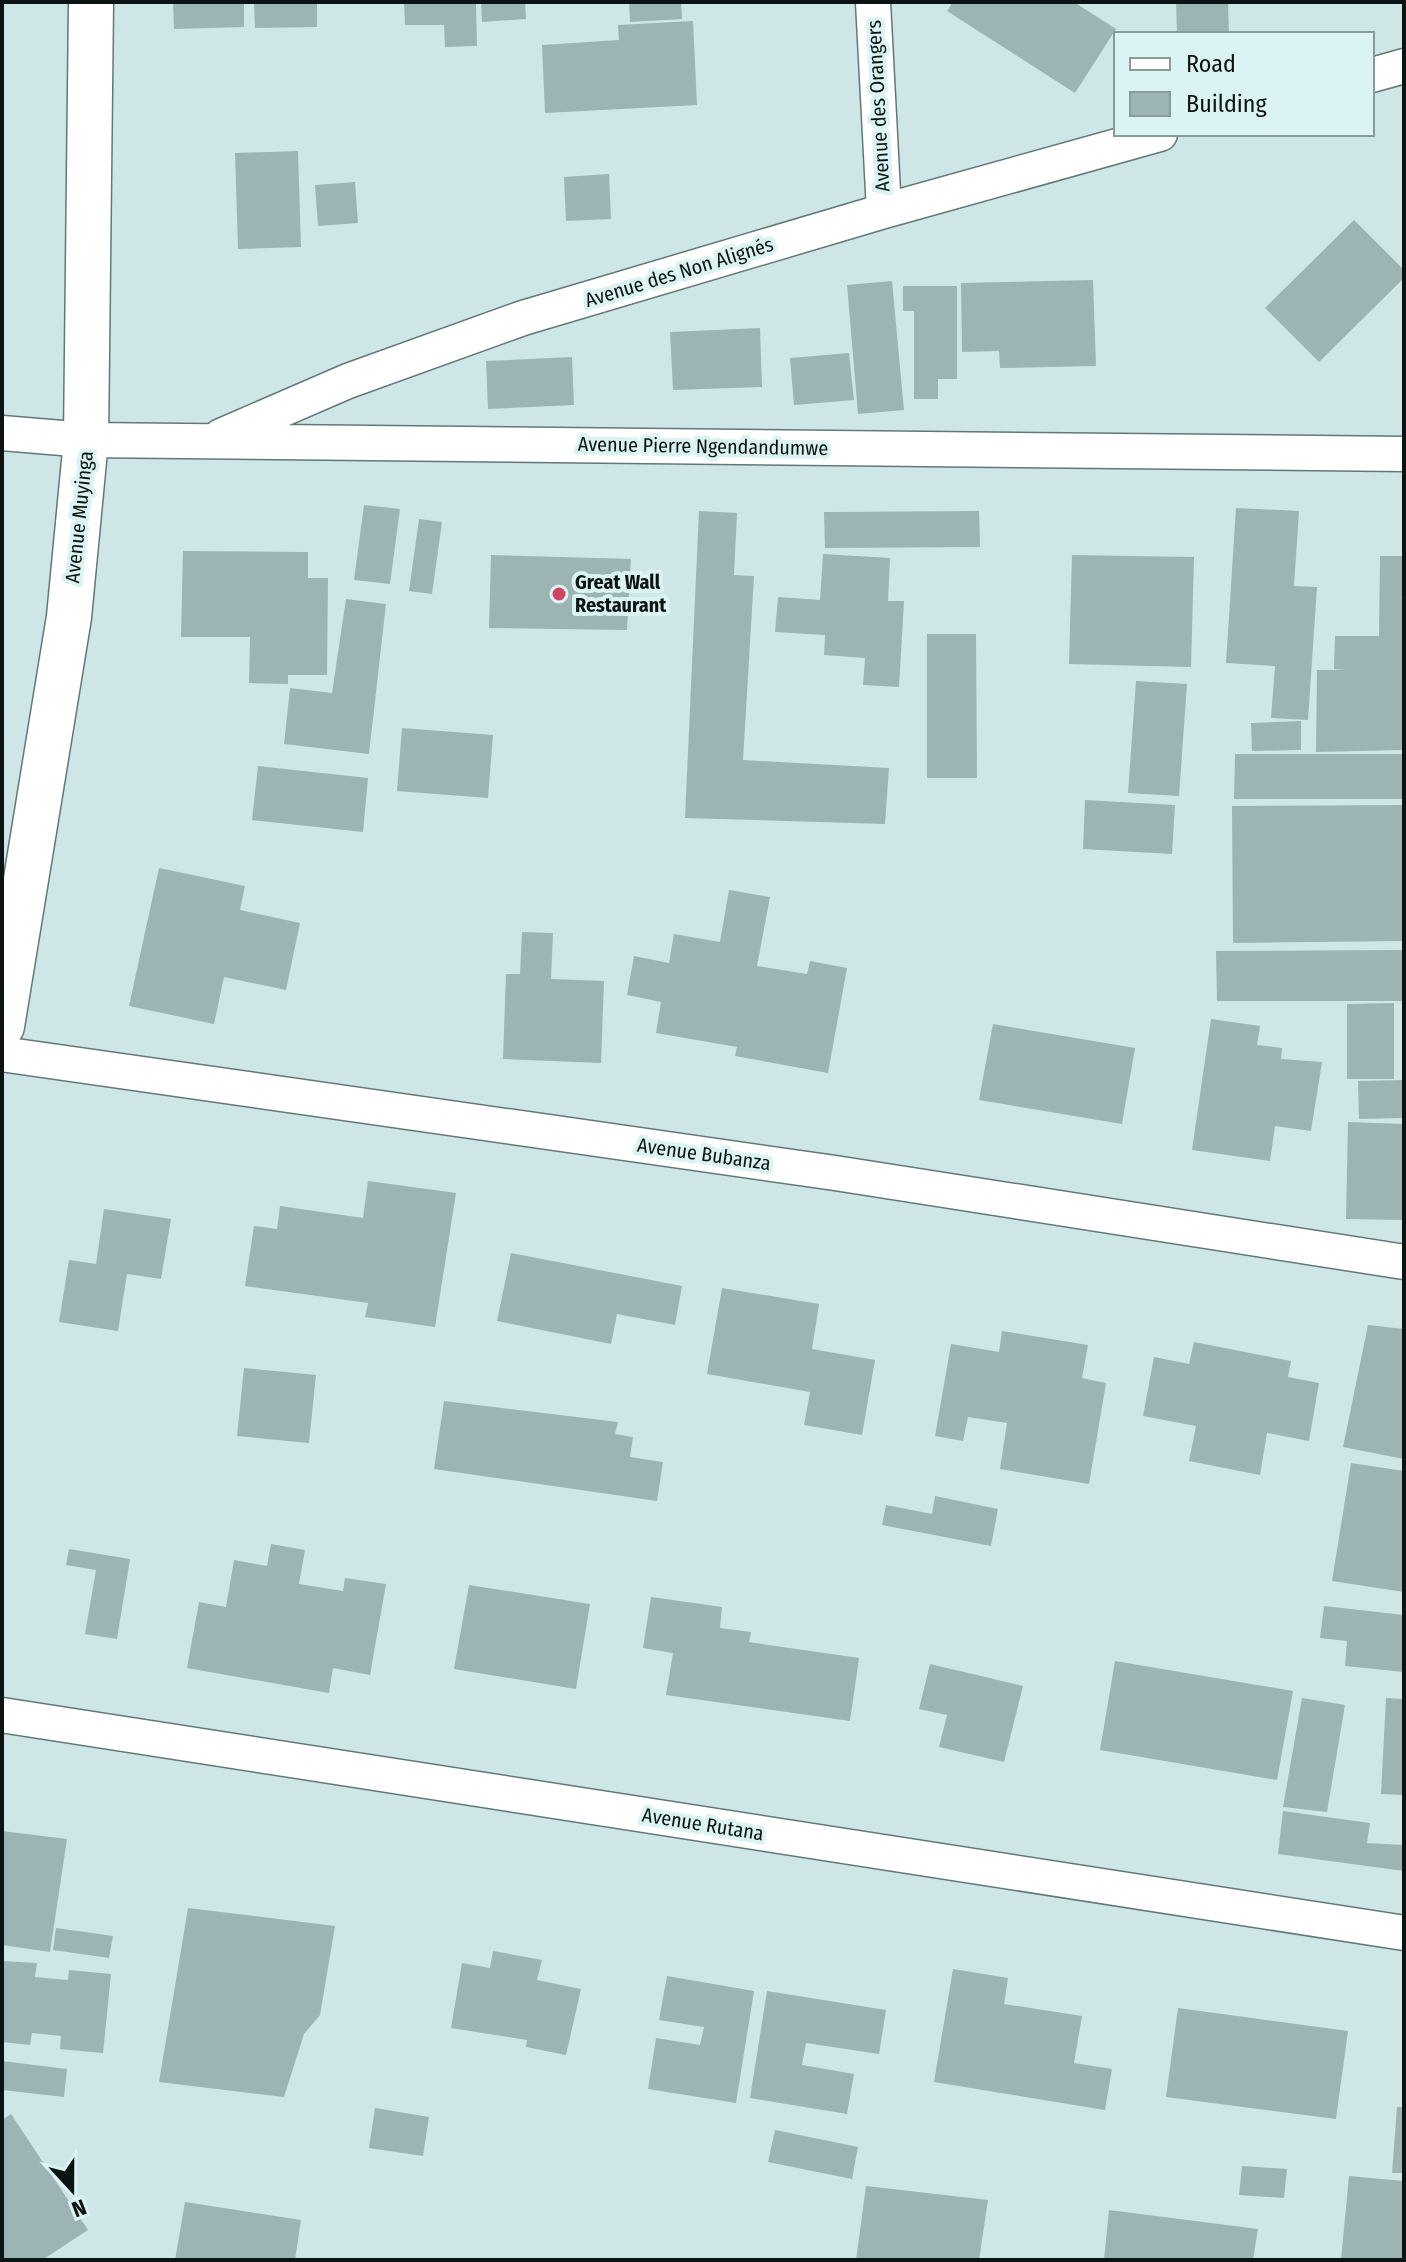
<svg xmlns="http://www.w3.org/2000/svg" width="1406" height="2262" viewBox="0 0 1406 2262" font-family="'Fira Sans Condensed',sans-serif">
  <rect width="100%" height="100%" fill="#cee7e6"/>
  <path fill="#9cb4b3" d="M173 2H244V27L174 29Z
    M254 2H317V27L255 28Z
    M404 2H476L477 46 445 47 444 25H405Z
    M481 2H525L526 19 482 22Z
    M629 2H681L682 19 630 22Z
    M953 2H1074L1116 29 1075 93 947 11Z
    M1176 2H1228L1229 34H1177Z
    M693 21 697 105 545 113 542 45 619 40 618 25Z
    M298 151 301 247 238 249 235 153Z
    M609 174 611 219 566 221 564 177Z
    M355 182 358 223 318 226 315 185Z
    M1354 220 1404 270V278L1319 362 1265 308Z
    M1093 280 1096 366 1000 368 999 351 962 352 961 283Z
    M892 281 904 410 858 414 847 285Z
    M903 286H957V379H938V399H914V311H903Z
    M760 328 762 387 673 390 670 332Z
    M849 353 854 400 794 405 790 358Z
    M572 357 574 405 488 409 486 361Z
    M364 505 400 509 390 584 354 580Z
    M1236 508 1299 511 1294 586 1317 587 1308 720 1271 718 1275 666 1226 663Z
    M699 511 737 513 734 575 754 576 743 760 889 768 885 824 685 818Z
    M979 511 980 547 825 548 824 512Z
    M419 519 442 522 432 594 409 591Z
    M183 551 308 552V578H328L327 675H288V684L249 683 250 637H181Z
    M823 554 890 558 888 601H904L899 687 863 685 865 658 824 655 825 635 775 632 778 597 820 600Z
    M491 555 631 559 627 630 489 628Z
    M1072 555 1194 557 1191 667 1069 664Z
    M1380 556H1404V595L1401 598 1404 599V750L1316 752 1317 670H1345L1334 669 1335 636H1379Z
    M346 599 386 604 369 754 284 744 290 688 332 693Z
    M927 634H976L977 778H927Z
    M1136 681 1187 684 1179 796 1128 793Z
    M1301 721V750L1252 751 1251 723Z
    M402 728 493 735 488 798 397 791Z
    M1235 754H1404V799H1234Z
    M258 766 368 778 363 832 252 820Z
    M1085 800 1175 805 1172 854 1083 849Z
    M1404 805V941L1233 943 1232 806Z
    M159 868 245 886 240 910 300 923 286 990 224 977 214 1024 129 1006Z
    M729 890 770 897 757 966 807 974 810 961 847 968 828 1073 735 1056 737 1047 656 1033 661 1002 627 995 634 956 669 963 674 934 720 942Z
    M522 932 553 933 551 979 604 981 601 1063 503 1059 506 974H520Z
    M1404 950V1001H1217L1216 951Z
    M1394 1003V1079H1347V1004Z
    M1211 1019 1260 1026 1257 1045 1282 1048 1281 1059 1322 1062 1311 1131 1275 1126 1270 1161 1192 1150Z
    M993 1024 1135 1048 1122 1124 979 1100Z
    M1404 1080V1118L1359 1119 1358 1081Z
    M1348 1122 1404 1124V1220L1346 1219Z
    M368 1181 456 1193 435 1327 365 1317 368 1303 245 1286 254 1226 277 1229 280 1206 363 1218Z
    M104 1209 171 1219 161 1279 127 1274 118 1331 59 1322 69 1260 96 1264Z
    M511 1253 682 1286 675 1325 617 1314 611 1344 497 1321Z
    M722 1288 819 1304 812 1349 875 1360 862 1435 804 1425 810 1392 707 1374Z
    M1368 1325 1404 1329V1459L1343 1447Z
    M1002 1331 1088 1345 1082 1378 1106 1383 1089 1484 1000 1469 1007 1423 968 1417 963 1441 935 1436 951 1344 999 1352Z
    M1194 1342 1291 1361 1288 1377 1319 1383 1309 1441 1267 1433 1260 1475 1189 1461 1196 1426 1143 1416 1154 1357 1189 1364Z
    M244 1368 316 1375 309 1443 237 1436Z
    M444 1401 618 1422 615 1434 633 1437 630 1457 663 1462 657 1501 434 1469Z
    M1351 1463 1404 1471V1592L1332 1581Z
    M935 1496 998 1509 991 1546 882 1525 886 1505 932 1514Z
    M271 1544 305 1550 299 1584 343 1591 345 1578 386 1584 370 1675 333 1668 329 1693 187 1668 199 1602 226 1607 234 1560 267 1566Z
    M69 1549 130 1559 117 1639 85 1634 96 1570 66 1565Z
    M469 1585 590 1604 576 1689 454 1669Z
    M651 1597 722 1607 720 1628 751 1632 749 1642 859 1658 850 1721 666 1695 673 1653 643 1648Z
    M1324 1606 1404 1615V1672L1345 1666 1347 1641 1320 1638Z
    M1115 1661 1293 1691 1277 1780 1100 1750Z
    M930 1664 1023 1686 1004 1762 939 1747 947 1715 919 1709Z
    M1302 1698 1345 1705 1327 1812 1283 1807Z
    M1386 1698 1404 1699V1795L1381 1794Z
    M1283 1811 1370 1823 1367 1843 1404 1845V1871L1278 1854Z
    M2 1831 67 1839 50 1952 2 1945Z
    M188 1908 335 1926 320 2015 304 2034 284 2097 159 2082Z
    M56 1928 113 1936 109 1958 53 1950Z
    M493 1951 542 1960 537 1980 581 1989 566 2055 526 2047 527 2040 451 2028 462 1963 490 1968Z
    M2 1961 37 1963 35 1977 68 1980 69 1970 111 1974 103 2053 60 2049 61 2036 32 2033 30 2045 2 2042Z
    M953 1969 1008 1978 1004 2004 1082 2016 1074 2063 1112 2069 1105 2110 934 2082Z
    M667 1976 754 1991 736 2103 648 2089 656 2038 700 2045 704 2027 659 2020Z
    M767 1991 886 2010 879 2054 806 2043 802 2065 854 2074 847 2114 750 2098Z
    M1178 2008 1348 2031 1336 2119 1166 2097Z
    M2 2061 67 2069 64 2097 2 2090Z
    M1397 2107H1404V2173H1392Z
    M375 2108 429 2117 423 2156 369 2148Z
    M11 2114 88 2230 42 2260H2V2120Z
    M775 2130 858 2147 852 2179 768 2162Z
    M1242 2166 1287 2169 1284 2198 1239 2195Z
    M1349 2176 1404 2181V2260H1341Z
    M866 2186 988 2200 979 2260H856Z
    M185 2202 301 2220 295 2260H175Z
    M1109 2210 1258 2229 1253 2260H1104Z"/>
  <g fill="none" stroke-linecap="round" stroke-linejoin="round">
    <defs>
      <path id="street" d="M873 2 884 211
        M1372 75 1404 66
        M2 433 86 440 1404 454
        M221 436 348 381 523 318 884 211 1160 134
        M2 1054 835 1173 1404 1262
        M2 1715 1404 1933"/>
      <path id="secondary" d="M2 1026 69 617 86 440 91 2"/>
    </defs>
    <use href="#street" stroke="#627878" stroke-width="37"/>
    <use href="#secondary" stroke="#627878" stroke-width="47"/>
    <use href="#street" stroke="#fff" stroke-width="34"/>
    <use href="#secondary" stroke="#fff" stroke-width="44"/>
  </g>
  <circle fill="#d34366" stroke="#dbf4f3" stroke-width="3" cx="559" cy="594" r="8"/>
  <g text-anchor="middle" stroke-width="8" stroke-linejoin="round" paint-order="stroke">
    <g font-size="20" fill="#0b1313" stroke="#dbf4f3">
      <text transform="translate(878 106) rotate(-93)" y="7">Avenue des Orangers</text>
      <text transform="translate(679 272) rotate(-17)" y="7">Avenue des Non Alignés</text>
      <text transform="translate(703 446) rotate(1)" y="7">Avenue Pierre Ngendandumwe</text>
      <text transform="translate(79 517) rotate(-84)" y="7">Avenue Muyinga</text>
      <text transform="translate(704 1154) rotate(8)" y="7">Avenue Bubanza</text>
      <text transform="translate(703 1824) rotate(9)" y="7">Avenue Rutana</text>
    </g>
    <g font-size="20" font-weight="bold" fill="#0b1313" stroke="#dbf4f3" text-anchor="start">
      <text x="575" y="589">Great Wall<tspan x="575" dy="23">Restaurant</tspan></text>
    </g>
  </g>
  <rect width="1406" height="2262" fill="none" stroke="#0b1313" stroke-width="8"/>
  <rect x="1114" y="32" width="260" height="104" fill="#dbf4f3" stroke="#889a99" stroke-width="2"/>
  <rect x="1130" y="58" width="40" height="12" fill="#ffffff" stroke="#889a99" stroke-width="2"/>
  <text x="1186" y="72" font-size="24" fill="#0b1313">Road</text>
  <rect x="1130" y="92" width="40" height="24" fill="#9cb4b3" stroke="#889a99" stroke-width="2"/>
  <text x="1186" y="112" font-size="24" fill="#0b1313">Building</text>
  <g transform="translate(72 2190) rotate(159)" stroke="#dbf4f3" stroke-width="6" paint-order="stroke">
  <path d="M0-6L14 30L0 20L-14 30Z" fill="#0b1313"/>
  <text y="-12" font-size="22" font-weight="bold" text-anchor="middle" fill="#0b1313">N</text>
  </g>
</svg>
